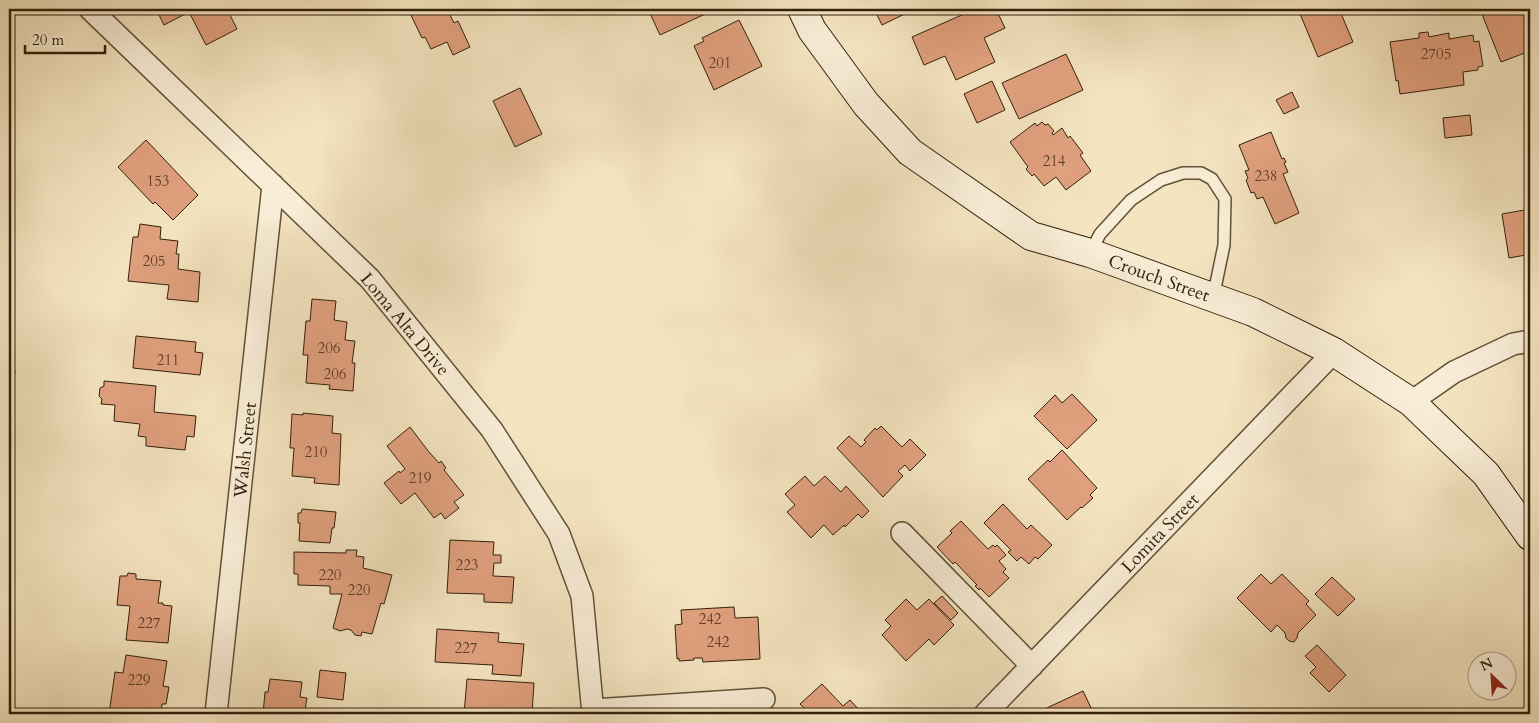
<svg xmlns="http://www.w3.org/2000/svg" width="1539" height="723" viewBox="0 0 1539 723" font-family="Cardo,serif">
  <rect width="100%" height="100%" fill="#f4e4c0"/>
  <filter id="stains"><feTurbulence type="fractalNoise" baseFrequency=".004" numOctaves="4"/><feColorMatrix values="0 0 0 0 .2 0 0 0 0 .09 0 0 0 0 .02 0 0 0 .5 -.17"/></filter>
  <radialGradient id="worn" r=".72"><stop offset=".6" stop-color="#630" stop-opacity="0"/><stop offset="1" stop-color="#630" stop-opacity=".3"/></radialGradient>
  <path fill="#e0a07e" stroke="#32200c" d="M156 9H227L237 29 206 45 189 12 164 25Z
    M408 9H447L454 23 458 21 470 47 453 55 447 42 431 49 425 37 422 38Z
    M648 9H716L660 35Z
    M874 9H915L882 25Z
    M978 9H996L1005 28 984 38 995 62 956 80 945 56 924 65 912 37 973 10V11Z
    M1298 9H1344L1340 11 1353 42 1318 57Z
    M1480 9H1523L1530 24V51L1501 62Z
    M739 20 762 66 714 90 694 46 704 41 702 38Z
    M1428 32 1429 37 1449 33V39L1473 35 1474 42 1479 41 1483 66 1478 67V70L1463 72 1464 85 1400 94 1398 80 1396 81 1390 42 1419 38V33Z
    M1066 54 1083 90 1019 119 1002 83Z
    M992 81 1005 110 977 123 964 94Z
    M520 88 542 134 515 147 493 101Z
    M1292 92 1299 107 1284 114 1276 100Z
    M1470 115 1472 135 1445 138 1443 118Z
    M1042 122 1045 125 1048 124 1054 131 1052 133 1053 135 1062 128 1068 138 1070 136 1083 153 1080 155 1091 171 1066 190 1056 177 1044 186 1034 174 1032 176 1026 169 1028 167 1010 142 1035 123 1037 126Z
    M1271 132 1282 159 1284 158 1286 162 1284 163 1288 172 1283 174 1299 213 1275 224 1263 197 1257 199 1254 192 1251 193 1246 180 1248 178 1245 171 1249 170 1239 145Z
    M146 140 198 195 173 220 155 202 153 204 118 167Z
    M1530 209V261L1527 262 1526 255 1509 258 1502 214Z
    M140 224 161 227 160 239 178 241 176 254H179L178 269 200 272 198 302 167 299 169 285 128 281 133 237H138Z
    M312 299 336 301 334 320 347 322 345 340 355 341 352 363H355L353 391 329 389 330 385 306 383 308 355H303L306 321H310Z
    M136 336 196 342 195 352 203 353 200 375 133 368Z
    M9 370H15L13 386H9Z
    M104 381 156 386 154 412 196 416 194 437 187 436 185 450 146 446V437L138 436 140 424 114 421 115 405 101 404 102 399 99 396 100 388 104 386Z
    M1072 394 1097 420 1067 449 1034 416 1055 395 1062 403Z
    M303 413 333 416 332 433 341 434 339 485 314 483 315 478 292 476 294 448H290L292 414 303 415Z
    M881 426 902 447 910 439 926 455 910 471 905 465 898 471 903 476 883 497 837 448 849 436 861 447 866 442 864 440 875 428 877 430Z
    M410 427 429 452 439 463 441 461 446 468 444 470 464 495 454 502 459 508 445 519 441 513 434 518 415 493 401 504 384 483 399 471 400 473 405 469 387 446Z
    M1062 450 1097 488 1090 495 1093 498 1082 508 1081 507 1067 520 1028 479 1048 460 1050 462Z
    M805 476 814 486 825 476 841 492 846 486 869 511 862 518 858 514 845 527 844 525 833 535 824 525 811 538 787 512 795 505 785 494Z
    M1003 504 1027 529 1031 525 1052 545 1038 559 1035 557 1029 564 1021 557 1017 561 1008 552 1011 550 984 523Z
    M302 509 336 512 334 528H332L330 543 299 541 300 523H298V513H301Z
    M961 521 988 549 993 545 995 547 997 545 1006 555 999 561 1006 569 1003 572 1009 578 989 597 980 588 979 590 975 586 977 585 955 562 953 564 937 547 952 533 950 531Z
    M450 540 494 542 493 555H501V563H494L493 576 514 577 512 603 484 602V594L447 593Z
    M346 550H357L356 556 364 557 363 568 392 575 384 604 381 603 372 634 362 632 361 636 355 635 351 630 347 629 340 631 333 628 342 594H330V586L298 585V574H294V552L346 553Z
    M128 573 136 574V579L161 581 158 603H163V605L172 606 168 643 126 640 130 606 117 605 120 576H127Z
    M1261 574 1271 584 1282 574 1309 601 1306 604 1316 615 1298 633 1297 638 1294 642 1289 641 1286 638 1285 633 1277 625 1271 632 1237 598Z
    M1332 577 1355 599 1338 616 1315 594Z
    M942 596 958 613 951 620 934 603Z
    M906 599 917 610 929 599 954 625 934 645 929 639 906 661 882 635 891 626 885 620Z
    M734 607 735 618 758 617 760 659 703 662 702 658H694V660L679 661V658L677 659 675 625 682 624 681 610Z
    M437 629 499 633 498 642 524 644 521 676 492 674 493 665 435 662Z
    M1317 645 1346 675 1329 692 1310 673 1316 667 1305 656Z
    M126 655 167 661 163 686 169 687 166 704H162L161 714H109L115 672 123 673Z
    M320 670 346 673 343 700 317 697Z
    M270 679 302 682 300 697 307 698 305 710 299 709V714H263L265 692H268Z
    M467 679 534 683 532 714H464Z
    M822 684 843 706 850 700 861 712 858 714H802L806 710 800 704Z
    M1083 691 1094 714H1034Z"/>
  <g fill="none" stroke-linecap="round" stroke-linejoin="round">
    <defs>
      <path id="lane" d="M1090 253 1100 234 1131 200 1161 180 1183 173H1201L1212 179 1225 199 1224 245 1213 298"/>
      <path id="street" d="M90 9 370 279 492 430 559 534 582 596 593 714
        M1411 402 1454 372 1513 344 1530 341
        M902 533 1032 666
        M593 710 764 699
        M216 714 273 185
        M985 714 1334 352"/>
      <path id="secondary" d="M802 9 812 30 866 104 910 152 1031 236 1090 253 1253 312 1334 352 1411 402 1486 474 1530 536"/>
    </defs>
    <use href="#lane" stroke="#625139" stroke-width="14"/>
    <use href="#street" stroke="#625139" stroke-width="24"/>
    <use href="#secondary" stroke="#32200c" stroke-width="30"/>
    <use href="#lane" stroke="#f8edd6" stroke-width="11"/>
    <use href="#street" stroke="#f8edd6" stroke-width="21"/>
    <use href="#secondary" stroke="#f8edd6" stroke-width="28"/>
  </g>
  <g text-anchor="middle" stroke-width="4" stroke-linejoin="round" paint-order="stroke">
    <g font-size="15" fill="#5e4028">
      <text x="1436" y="59">2705</text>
      <text x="720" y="68">201</text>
      <text x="1054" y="166">214</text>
      <text x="1266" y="181">238</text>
      <text x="158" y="186">153</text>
      <text x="154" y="266">205</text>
      <text x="329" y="353">206</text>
      <text x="168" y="365">211</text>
      <text x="335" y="379">206</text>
      <text x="316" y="457">210</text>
      <text x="420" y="483">219</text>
      <text x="467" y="570">223</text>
      <text x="330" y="580">220</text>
      <text x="359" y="595">220</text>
      <text x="710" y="624">242</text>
      <text x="149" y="628">227</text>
      <text x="718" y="647">242</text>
      <text x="466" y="653">227</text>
      <text x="139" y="685">229</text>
    </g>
    <g font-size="18" fill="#32200c" stroke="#f8edd6">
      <text transform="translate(1159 278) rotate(20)" y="6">Crouch Street</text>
      <text transform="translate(405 324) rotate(50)" y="6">Loma Alta Drive</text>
      <text transform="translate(245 450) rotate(-84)" y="6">Walsh Street</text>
      <text transform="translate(1160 533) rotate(-46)" y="6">Lomita Street</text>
    </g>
  </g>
  <rect width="1539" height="723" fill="none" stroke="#f4e4c0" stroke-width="30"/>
  <rect x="10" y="10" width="1519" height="703" fill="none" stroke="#32200c" stroke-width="2.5"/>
  <rect x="15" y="15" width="1509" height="693" fill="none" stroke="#32200c"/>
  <g transform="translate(1492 676) rotate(335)"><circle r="24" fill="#f8edd6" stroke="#a99b85"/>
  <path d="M0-4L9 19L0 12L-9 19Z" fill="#8f2418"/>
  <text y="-8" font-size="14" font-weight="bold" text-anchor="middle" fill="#32200c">N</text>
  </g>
  <path d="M25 45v8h80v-8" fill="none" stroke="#32200c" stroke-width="2.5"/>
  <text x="32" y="45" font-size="15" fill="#32200c" stroke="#f8edd6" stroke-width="4" paint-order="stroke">20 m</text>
  <rect width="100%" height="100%" filter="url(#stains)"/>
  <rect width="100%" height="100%" fill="url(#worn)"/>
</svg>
